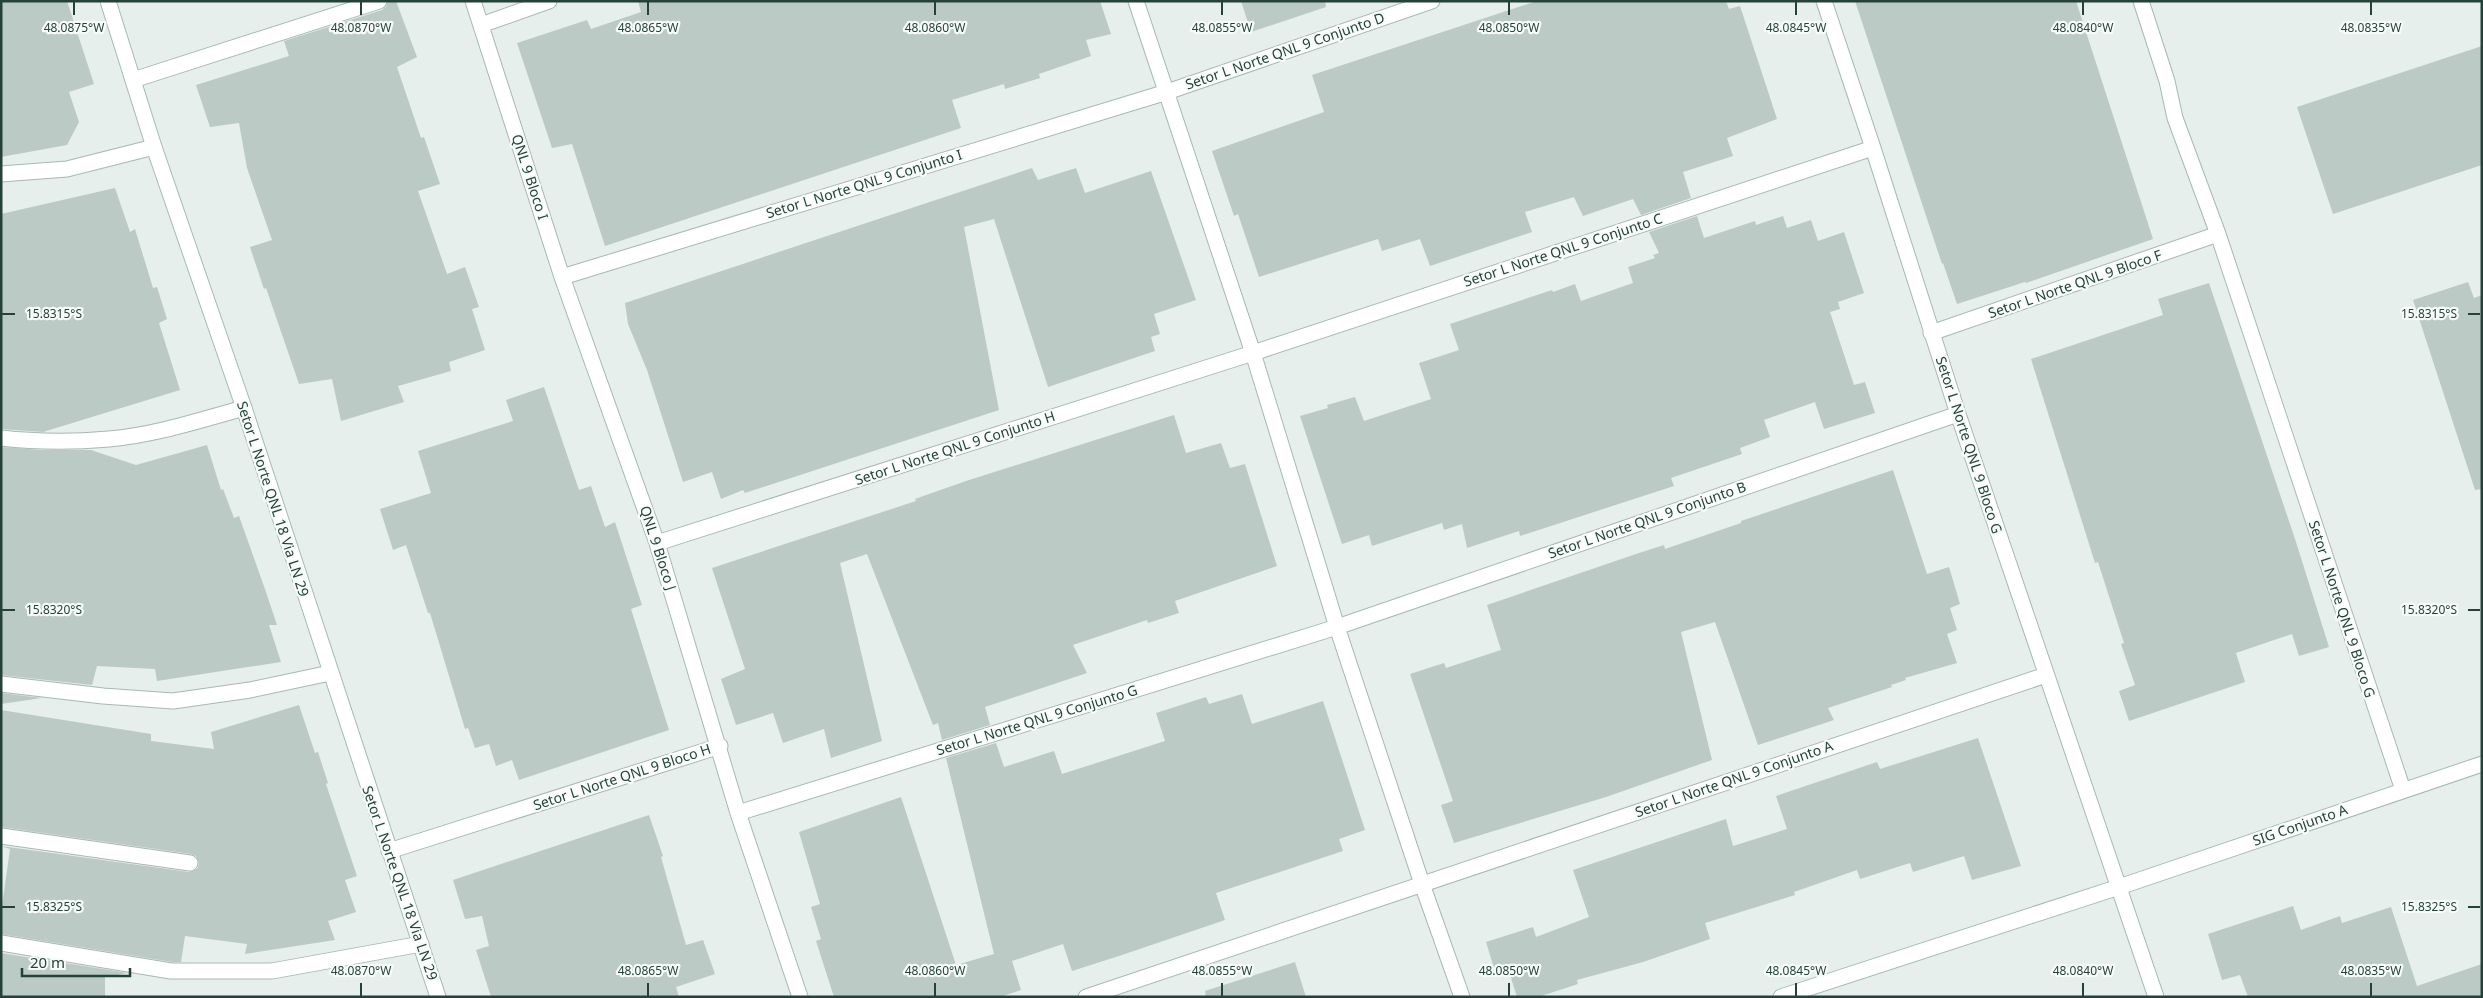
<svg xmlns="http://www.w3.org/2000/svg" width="2483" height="998" viewBox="0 0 2483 998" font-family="'Noto Sans',sans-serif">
  <rect width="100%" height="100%" fill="#e6efeb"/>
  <path fill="#bbcac4" d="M1 1H67L94 84 69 92 79 122 67 145 1 157Z
    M388 1H396L417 57 397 67 421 138 424 137 440 184 418 191 447 274 465 267 479 307 472 309 485 350 449 362 451 371 398 386 404 402 341 421 332 379 299 384 266 288 264 289 250 247 272 240 247 168 239 123 210 127 196 85 289 56 284 41 382 10 386 7Z
    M638 1H1100L1111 34 1086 40 1091 56 1039 74 1040 78 1005 89 1004 84 952 100 961 128 605 246 572 144 552 148 517 43 587 20 591 29 641 12Z
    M1241 1H1325L1326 7 1251 32Z
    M1537 1H1726L1729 9 1740 6 1777 119 1727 138 1733 156 1683 172 1691 198 1641 215 1633 199 1583 216 1574 197 1525 212 1532 232 1430 266 1420 239 1382 251 1378 239 1259 277 1238 214 1234 216 1212 151 1324 112 1312 75Z
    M1855 1H2076L2153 239 2026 283 2025 282 1957 304 1943 263 1942 264Z
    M2482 46V165L2333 214 2297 107Z
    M1032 168 1038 180 1076 168 1085 193 1151 171 1196 300 1154 314 1160 334 1151 337 1155 351 1048 387 994 219 964 227 999 410 745 493 743 490 721 499 712 472 683 482 647 370 628 324 625 303Z
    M115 188 130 232 135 229 153 288 157 287 167 319 159 323 180 390 43 432 1 429V214Z
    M1697 216 1704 238 1755 221 1756 225 1783 216 1787 228 1811 220 1818 241 1844 232 1864 293 1838 302 1840 309 1830 312 1854 385 1865 382 1875 413 1824 429 1815 402 1764 420 1770 437 1740 448 1742 454 1671 478 1674 486 1520 536 1519 531 1467 548 1462 524 1444 530 1442 523 1372 546 1369 535 1342 544 1300 416 1328 408 1327 405 1355 397 1364 421 1431 399 1419 363 1459 350 1450 324 1552 290 1553 292 1575 284 1581 301 1633 283 1628 267 1655 258 1653 255 1659 253 1649 232Z
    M2468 282 2474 298 2482 295V489L2475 490 2413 300Z
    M2209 283 2296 542 2329 647 2299 656 2292 634 2236 653 2245 682 2129 721 2119 691 2135 685 2121 644 2124 643 2098 562 2095 563 2031 359 2163 315 2158 299Z
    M544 387 579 490 591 486 605 527 615 522 642 605 631 609 669 730 519 780 512 760 496 766 489 744 475 748 468 728 465 729 430 613H428L406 545 393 550 380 509 431 493 418 451 513 421 506 400Z
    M1174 415 1186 453 1221 443 1230 468 1245 464 1277 566 1175 601 1179 613 1148 623 1147 620 1073 645 1087 673 985 707 990 725 942 740 938 723 933 725 867 554 840 563 882 741 831 758 824 729 783 743 773 713 736 725 721 679 745 669 712 568 916 501 915 499 966 481Z
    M207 445 221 490 223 489 234 518 239 516 266 592 277 625H269L281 662 157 681 155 669 97 666 92 685 1 675V447L41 450H91L136 465Z
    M1893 470 1927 574 1949 567 1960 604 1950 608 1957 630 1947 634 1957 663 1905 678 1906 680 1891 685 1892 687 1828 708 1834 720 1758 745 1715 622 1681 632 1712 760 1606 797 1454 843 1441 805 1453 801 1410 674 1444 663 1446 668 1501 650 1487 605 1639 553 1664 545 1665 549 1741 523V521Z
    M1 693 42 698 1 704Z
    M1242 694 1252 724 1323 701 1365 830 1339 839 1343 851 1216 893 1225 920 1122 955 1072 971 1063 944 1012 961 1021 990 1000 997H834L816 941 821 939 811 907 820 904 799 832 901 797 956 965 994 954 946 758 996 743 1004 767 1054 751 1062 774 1165 741 1156 713 1206 697 1209 704Z
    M299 705 315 753 318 752 328 783 326 784 357 876 345 880 356 912 328 921 335 940 245 954 247 944 185 936 181 962H172L1 934V913L10 849 1 846 189 872 197 869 199 864 196 856 191 854 1 827V710L151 734V741L214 749 211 732Z
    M1978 738 2021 866 1972 880 1964 856 1913 872 1910 863 1860 879 1857 870 1794 892 1795 895 1705 923 1710 939 1643 962 1577 980 1578 984 1538 997H1517L1507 965 1494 968 1486 942 1533 927 1536 937 1589 917 1573 870 1726 819 1733 846 1787 829 1776 796 1877 762 1880 769Z
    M649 815 663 856 661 857 686 945 703 940 715 974 676 987 679 997H491L476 950 489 946 482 916 465 919 453 880Z
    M2293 906 2301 930 2340 916 2342 923 2391 907 2417 986 2482 964V997H2248L2240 975 2222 980 2208 934Z
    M1 953 128 973 105 977V997H1Z
    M1295 962 1306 997H1206L1205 991Z"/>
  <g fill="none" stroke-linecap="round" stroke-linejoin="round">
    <defs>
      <path id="street" d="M473 1 562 277 657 543 738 813 800 997
        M1136 1 1253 353 1337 627 1422 884 1462 997
        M1824 1 1873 148 1958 414 2156 997
        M2141 1 2167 81 2175 118 2218 234 2403 790
        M481 25 549 1
        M133 80 379 1
        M1 174 67 169 154 147
        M562 277 1167 92 1432 1
        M1931 333 2218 234
        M1 438C36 442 74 442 109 439 155 435 200 420 244 408
        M657 543 1253 353 1873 148
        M1 684 103 696 173 701 250 690 330 673
        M738 813 1337 627 1958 414
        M1 836 190 863
        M389 851 720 746
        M1 943 171 971H272L421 944
        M1086 997 2046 675"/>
      <path id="secondary" d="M108 1 154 147 244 408 438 997
        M1781 997 2119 887 2482 764"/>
    </defs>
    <use href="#street" stroke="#a8b8b2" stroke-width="17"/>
    <use href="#secondary" stroke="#a4bbb3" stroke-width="17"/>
    <use href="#street" stroke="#fff" stroke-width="15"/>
    <use href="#secondary" stroke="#fff" stroke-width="15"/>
  </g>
  <path fill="none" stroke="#24423a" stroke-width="2" d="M74 2V15M361 2V15M648 2V15M935 2V15M1222 2V15M1509 2V15M1796 2V15M2083 2V15M2371 2V15M2 314H15M2468 314H2480M2 610H15M2468 610H2480M2 907H15M2468 907H2480M361 983V996M648 983V996M935 983V996M1222 983V996M1509 983V996M1796 983V996M2083 983V996M2371 983V996"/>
  <g text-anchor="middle" stroke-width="4.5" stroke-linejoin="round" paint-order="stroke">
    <g font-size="14" fill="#24423a" stroke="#f7fbf9">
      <text transform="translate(1285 51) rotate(-19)" y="5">Setor L Norte QNL 9 Conjunto D</text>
      <text transform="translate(530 177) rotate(72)" y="5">QNL 9 Bloco I</text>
      <text transform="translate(864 184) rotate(-17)" y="5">Setor L Norte QNL 9 Conjunto I</text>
      <text transform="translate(1563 250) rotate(-18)" y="5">Setor L Norte QNL 9 Conjunto C</text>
      <text transform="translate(2075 284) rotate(-19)" y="5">Setor L Norte QNL 9 Bloco F</text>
      <text transform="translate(1969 445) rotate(72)" y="5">Setor L Norte QNL 9 Bloco G</text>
      <text transform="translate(955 448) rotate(-18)" y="5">Setor L Norte QNL 9 Conjunto H</text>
      <text transform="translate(273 499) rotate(72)" y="5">Setor L Norte QNL 18 Via LN 29</text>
      <text transform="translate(1647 520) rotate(-19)" y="5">Setor L Norte QNL 9 Conjunto B</text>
      <text transform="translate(658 548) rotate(72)" y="5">QNL 9 Bloco J</text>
      <text transform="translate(2342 609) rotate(72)" y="5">Setor L Norte QNL 9 Bloco G</text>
      <text transform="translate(1037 720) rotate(-17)" y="5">Setor L Norte QNL 9 Conjunto G</text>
      <text transform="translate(622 777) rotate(-18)" y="5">Setor L Norte QNL 9 Bloco H</text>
      <text transform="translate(1734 779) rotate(-19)" y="5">Setor L Norte QNL 9 Conjunto A</text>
      <text transform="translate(2300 825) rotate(-19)" y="5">SIG Conjunto A</text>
      <text transform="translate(400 883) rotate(71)" y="5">Setor L Norte QNL 18 Via LN 29</text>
    </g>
  </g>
  <g font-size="12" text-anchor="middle" fill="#24423a" stroke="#f7fbf9" stroke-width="4.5" stroke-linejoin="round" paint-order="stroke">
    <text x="74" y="32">48.0875°W</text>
    <text x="361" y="32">48.0870°W</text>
    <text x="648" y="32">48.0865°W</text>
    <text x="935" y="32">48.0860°W</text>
    <text x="1222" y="32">48.0855°W</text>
    <text x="1509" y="32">48.0850°W</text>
    <text x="1796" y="32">48.0845°W</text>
    <text x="2083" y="32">48.0840°W</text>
    <text x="2371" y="32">48.0835°W</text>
    <text x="54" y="318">15.8315°S</text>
    <text x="2429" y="318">15.8315°S</text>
    <text x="54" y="614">15.8320°S</text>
    <text x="2429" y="614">15.8320°S</text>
    <text x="54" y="911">15.8325°S</text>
    <text x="2429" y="911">15.8325°S</text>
    <text x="361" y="975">48.0870°W</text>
    <text x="648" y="975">48.0865°W</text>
    <text x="935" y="975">48.0860°W</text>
    <text x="1222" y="975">48.0855°W</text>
    <text x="1509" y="975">48.0850°W</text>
    <text x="1796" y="975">48.0845°W</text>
    <text x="2083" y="975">48.0840°W</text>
    <text x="2371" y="975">48.0835°W</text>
  </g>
  <rect width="2483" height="998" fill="none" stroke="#24423a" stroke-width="5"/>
  <path d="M22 968v8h108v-8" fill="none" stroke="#24423a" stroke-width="2.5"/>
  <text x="30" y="968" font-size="15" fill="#24423a" stroke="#f7fbf9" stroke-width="4" paint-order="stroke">20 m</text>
</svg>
